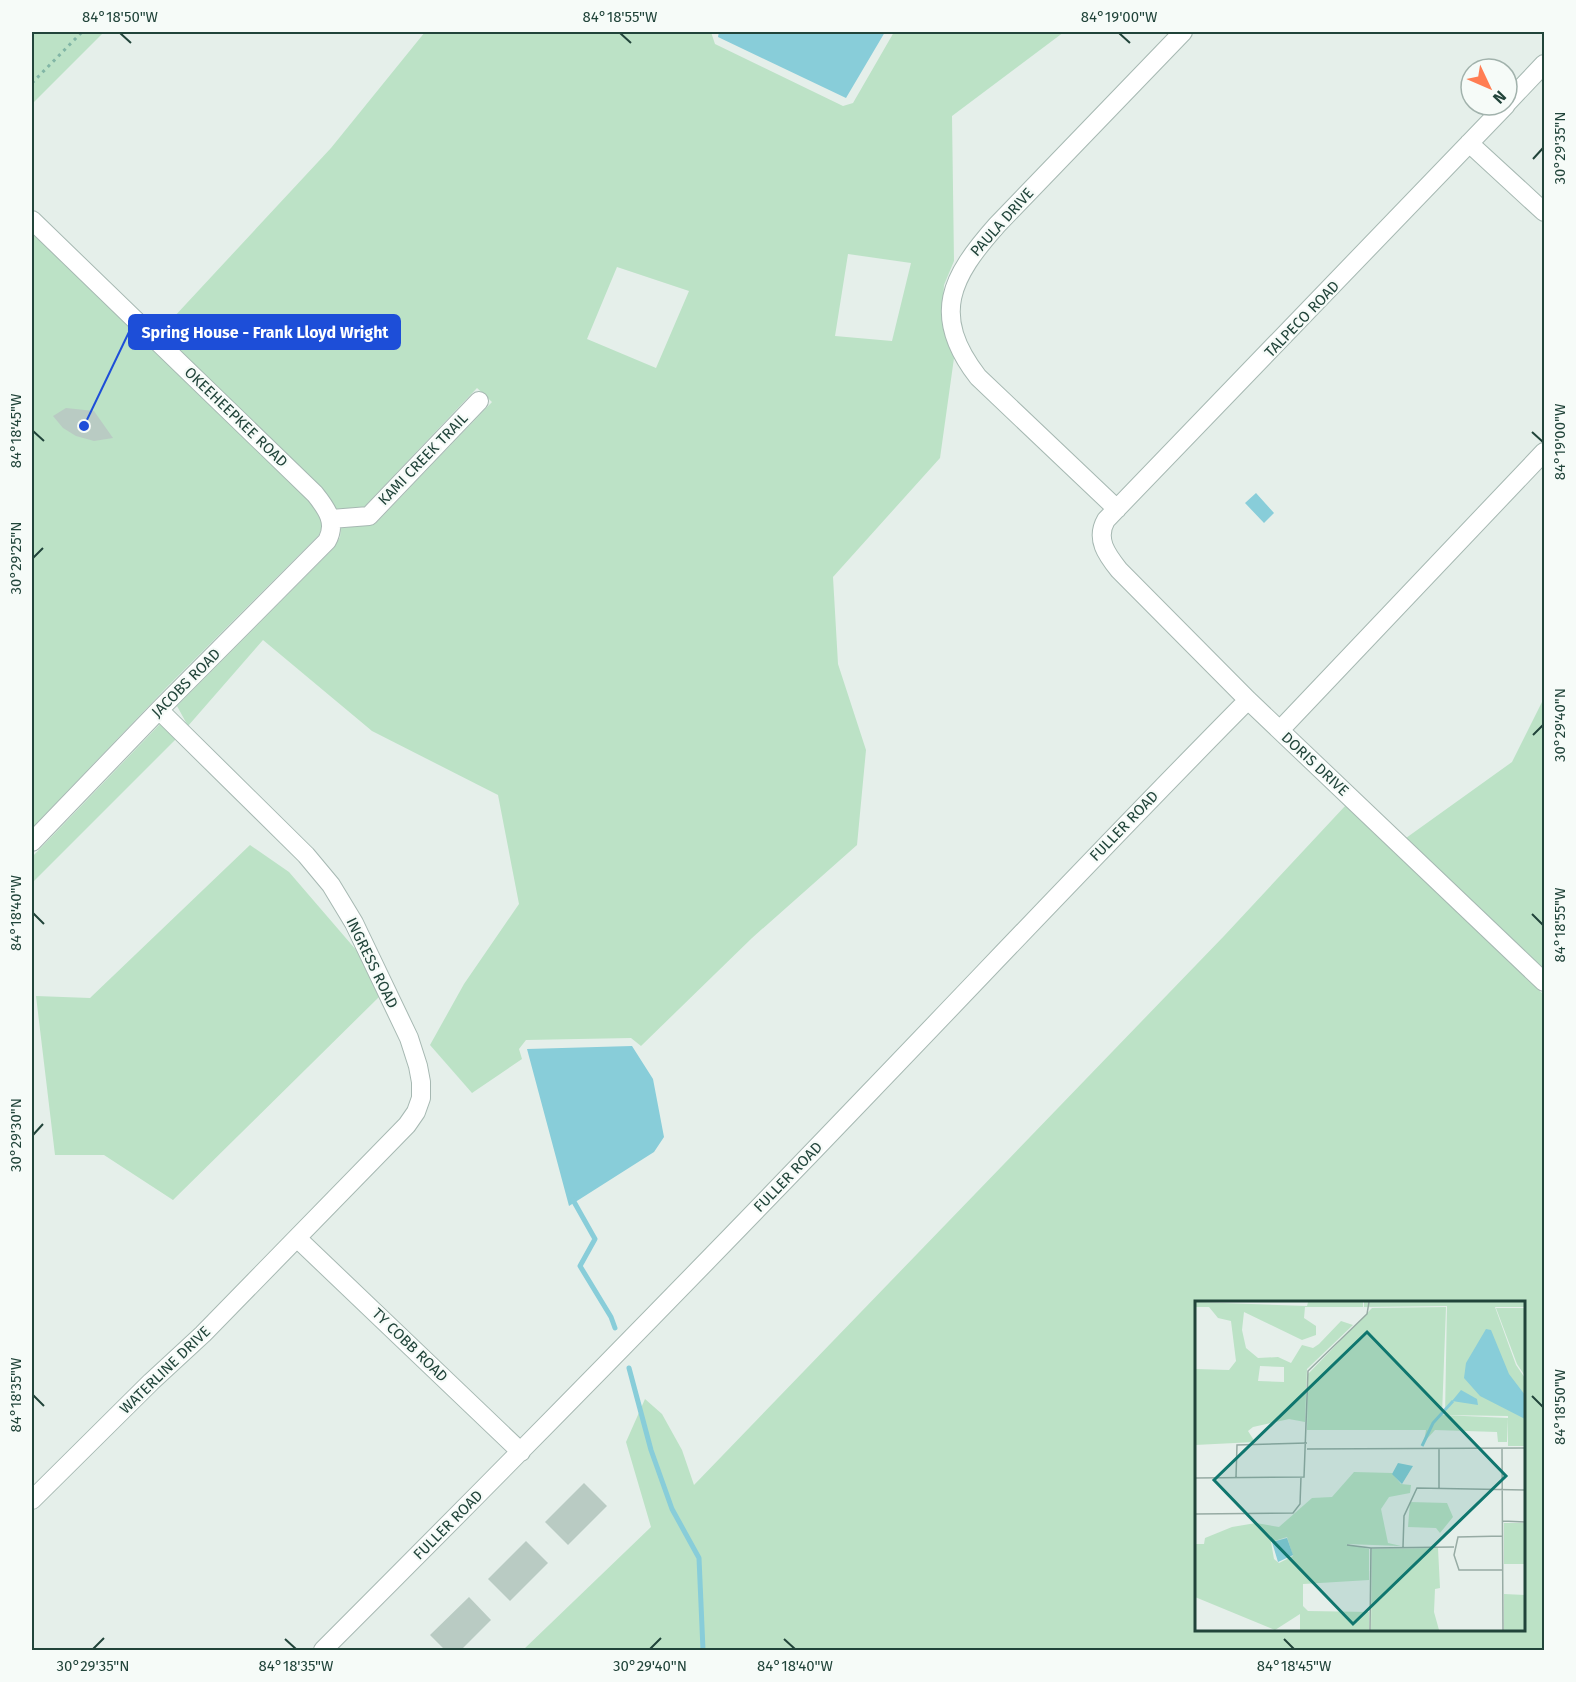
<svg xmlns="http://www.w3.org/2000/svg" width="1576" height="1682" viewBox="0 0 1576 1682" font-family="'Fira Sans',sans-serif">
  <rect width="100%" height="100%" fill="#e5efea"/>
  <path fill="#bce2c6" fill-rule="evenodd" d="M32 32H104L32 104Z
    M425 32H711L715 44 843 106 853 103 894 32H1064L952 116 954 261 944 285 942 316 944 331 954 358 940 458 833 577 838 664 866 750 857 845 752 938 641 1046 631 1038 526 1040 519 1049 522 1059 472 1093 430 1045 464 984 519 904 498 795 372 731 263 640 188 726 177 706 334 548 340 537 341 528 371 525 376 523 492 402 477 388 364 507 336 509 321 488 160 332 331 148ZM848 254 911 263 892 341 835 336ZM617 267 689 291 656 368 587 339Z
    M32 232 309 500C317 511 326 521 319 535L167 687 32 828Z
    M1544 698V970L1406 838 1512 762Z
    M160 724 176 739 32 883V857Z
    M1346 805 1544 995V1650H523L651 1527 626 1442 645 1399 662 1414 682 1450 694 1485 1224 936ZM1196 1302H1524V1630H1196Z
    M250 845 289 872 357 951 379 997 173 1200 104 1155H55L36 996 90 998Z"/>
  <path fill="#88cdd9" d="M719 32H885L846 98 718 37Z
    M1256 493 1274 513 1264 523 1245 503Z
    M632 1046 653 1079 664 1137 654 1152 569 1206 527 1049Z"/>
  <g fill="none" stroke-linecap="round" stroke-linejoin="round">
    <path stroke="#88cdd9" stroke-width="5" d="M573 1200 595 1239 580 1266 611 1317 615 1328
      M629 1368 651 1450 672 1509 699 1558 703 1650"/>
  </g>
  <path fill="#b9cbc3" d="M66 408 94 411 113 438 94 441 76 436 63 428 53 416Z
    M584 1483 607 1506 568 1545 545 1522Z
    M526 1541 548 1563 510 1601 488 1579Z
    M469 1597 491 1620 461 1650H445L430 1635Z"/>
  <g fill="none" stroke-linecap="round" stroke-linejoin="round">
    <defs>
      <path id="minor" d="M1507 103 1544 64
        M1506 105 1106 520C1095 539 1107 555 1119 570L1248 700 1544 982
        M1469 143 1544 212
        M32 220 315 494C327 509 337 523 327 541L159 710 32 842
        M1117 509 978 377C930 315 951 277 997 225L1183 32
        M331 519 369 516 479 401
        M1280 730 1544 452
        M298 1239 521 1452
        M32 1500 151 1382 203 1334 407 1125 416 1112 421 1098V1082L418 1066 409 1038 354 923 331 885 306 855 159 710
        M323 1650C507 1466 689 1281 869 1093 995 962 1120 829 1248 700"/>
    </defs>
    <use href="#minor" stroke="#a6b8b2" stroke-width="20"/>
    <path stroke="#82b6a6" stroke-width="3" stroke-dasharray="3 4.5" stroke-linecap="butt" d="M32 83 82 32"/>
    <use href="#minor" stroke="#fff" stroke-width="18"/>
  </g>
  <path fill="none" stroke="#21443a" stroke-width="2" d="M120 33 131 43M620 33 631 43M1119 33 1130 43M1533 159 1543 148M33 431 44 441M1532 432 1543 442M33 558 43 548M1533 735 1543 725M33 913 44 924M1532 914 1543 925M33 1135 43 1124M33 1395 44 1406M1532 1396 1543 1407M285 1639 296 1649M784 1639 795 1649M1284 1639 1294 1649M93 1649 104 1638M650 1649 661 1638"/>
  <g text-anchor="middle" stroke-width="4.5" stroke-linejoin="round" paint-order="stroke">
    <g font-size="15" fill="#21443a" stroke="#f6fbf8">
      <text transform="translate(1002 222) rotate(-48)" y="5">PAULA DRIVE</text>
      <text transform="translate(1302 319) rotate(-46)" y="5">TALPECO ROAD</text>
      <text transform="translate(236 417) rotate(44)" y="5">OKEEHEEPKEE ROAD</text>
      <text transform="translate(423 459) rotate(-46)" y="5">KAMI CREEK TRAIL</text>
      <text transform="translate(186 683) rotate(-45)" y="5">JACOBS ROAD</text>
      <text transform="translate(1315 764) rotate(43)" y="5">DORIS DRIVE</text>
      <text transform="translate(1124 826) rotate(-46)" y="5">FULLER ROAD</text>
      <text transform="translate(372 963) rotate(64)" y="5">INGRESS ROAD</text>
      <text transform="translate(788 1177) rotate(-46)" y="5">FULLER ROAD</text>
      <text transform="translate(410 1345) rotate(44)" y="5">TY COBB ROAD</text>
      <text transform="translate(165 1370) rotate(-44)" y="5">WATERLINE DRIVE</text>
      <text transform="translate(448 1525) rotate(-45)" y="5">FULLER ROAD</text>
    </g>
  </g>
  <g transform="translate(1195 1301)">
    <rect width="330" height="330" fill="#e5efea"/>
    <path d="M0 1 112 5 113 1H168V6H110L109 17 121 25V34L107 39 49 11 47 29 51 47 63 57 83 56 96 62 107 44 118 47 124 43 146 20 158 24 112 68 110 121 94 118 58 126 53 130 60 141 0 144V68L34 69 41 60 36 20 23 17 14 6H0ZM65 65 89 66V81L63 80ZM169 1H330V6H300L321 64 330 77V145H313V115L250 114 252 5 169 6ZM251 6 247 114 313 117 312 141H303L302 131 240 129 229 141 231 129H112L113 73 177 7ZM301 7H330V75L322 63ZM159 171 197 172 206 183 216 184 215 192 194 196 186 208 193 242 206 245 151 243 174 248V279L108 283V305L113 310 174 311V329H105V313L80 329 0 296V243H9L10 237 37 226 61 222 84 226 117 197 137 196ZM92 236 98 255 84 262 79 258 76 241ZM215 201 252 202 258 216 245 232 241 227 213 226ZM309 222H330V263H309ZM243 247 245 287 240 288 239 311 244 329H176L177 248ZM309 293 330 294V329H309Z" fill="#bce2c6" fill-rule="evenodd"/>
    <path d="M291 28 296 29 314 73 330 94V118L285 95 269 77 271 62ZM266 89 282 98 283 104 257 100ZM203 162 218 165 207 183 197 173ZM92 237 98 254 83 261 77 241Z" fill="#88cdd9"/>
    <path fill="none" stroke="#88cdd9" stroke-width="3" d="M227 145 238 122 258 100"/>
    <path fill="none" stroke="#97aba4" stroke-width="1.5" d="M112 148 330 147M244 148V187M307 148 308 329M41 176 42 144 112 142M0 177 109 176 113 70 172 13 174 1M0 213 98 212 105 203 106 176M308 220 330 221M308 235 263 236 259 254 264 269H308M152 244 176 247M208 246 209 215 222 187 330 189M176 247 259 246M175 329 176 247"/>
    <path fill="#0f766e" fill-opacity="0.15" stroke="#0f766e" stroke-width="3" d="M172 31 311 175 158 323 19 179Z"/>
    <rect width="330" height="330" fill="none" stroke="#21443a" stroke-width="3"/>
  </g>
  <path fill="none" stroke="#1d4ed8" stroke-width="2" d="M84 426L129 332"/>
  <circle fill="#1d4ed8" stroke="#f6fbf8" stroke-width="2" cx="84" cy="426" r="6"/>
  <rect fill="#1d4ed8" stroke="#1d4ed8" stroke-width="2" x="129" y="315" width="271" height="34" rx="6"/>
  <g font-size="16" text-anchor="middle" font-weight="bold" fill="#fff">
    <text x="265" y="338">Spring House - Frank Lloyd Wright</text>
  </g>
  <rect width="1576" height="1682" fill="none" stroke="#f6fbf8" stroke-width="66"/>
  <g transform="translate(1489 87) rotate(134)"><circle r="28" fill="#f6fbf8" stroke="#a1b2ac" stroke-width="1.5"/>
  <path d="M0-4.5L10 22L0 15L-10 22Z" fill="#ff7d53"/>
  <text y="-9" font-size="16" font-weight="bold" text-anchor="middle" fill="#21443a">N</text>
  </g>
  <rect x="33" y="33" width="1510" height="1616" fill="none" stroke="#21443a" stroke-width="2"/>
  <g font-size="15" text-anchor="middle" fill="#21443a">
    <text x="120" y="22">84°18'50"W</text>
    <text x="620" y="22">84°18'55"W</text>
    <text x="1119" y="22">84°19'00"W</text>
    <text transform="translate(1560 148) rotate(-90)" y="5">30°29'35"N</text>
    <text transform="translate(16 431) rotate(-90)" y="5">84°18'45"W</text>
    <text transform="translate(1560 442) rotate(-90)" y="5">84°19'00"W</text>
    <text transform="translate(16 558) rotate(-90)" y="5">30°29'25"N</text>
    <text transform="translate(1560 725) rotate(-90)" y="5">30°29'40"N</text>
    <text transform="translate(16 913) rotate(-90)" y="5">84°18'40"W</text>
    <text transform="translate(1560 925) rotate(-90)" y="5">84°18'55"W</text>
    <text transform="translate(16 1135) rotate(-90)" y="5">30°29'30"N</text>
    <text transform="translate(16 1395) rotate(-90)" y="5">84°18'35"W</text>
    <text transform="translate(1560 1407) rotate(-90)" y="5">84°18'50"W</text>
    <text x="93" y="1671">30°29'35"N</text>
    <text x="296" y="1671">84°18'35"W</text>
    <text x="650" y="1671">30°29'40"N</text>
    <text x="795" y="1671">84°18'40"W</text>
    <text x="1294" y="1671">84°18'45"W</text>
  </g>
</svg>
